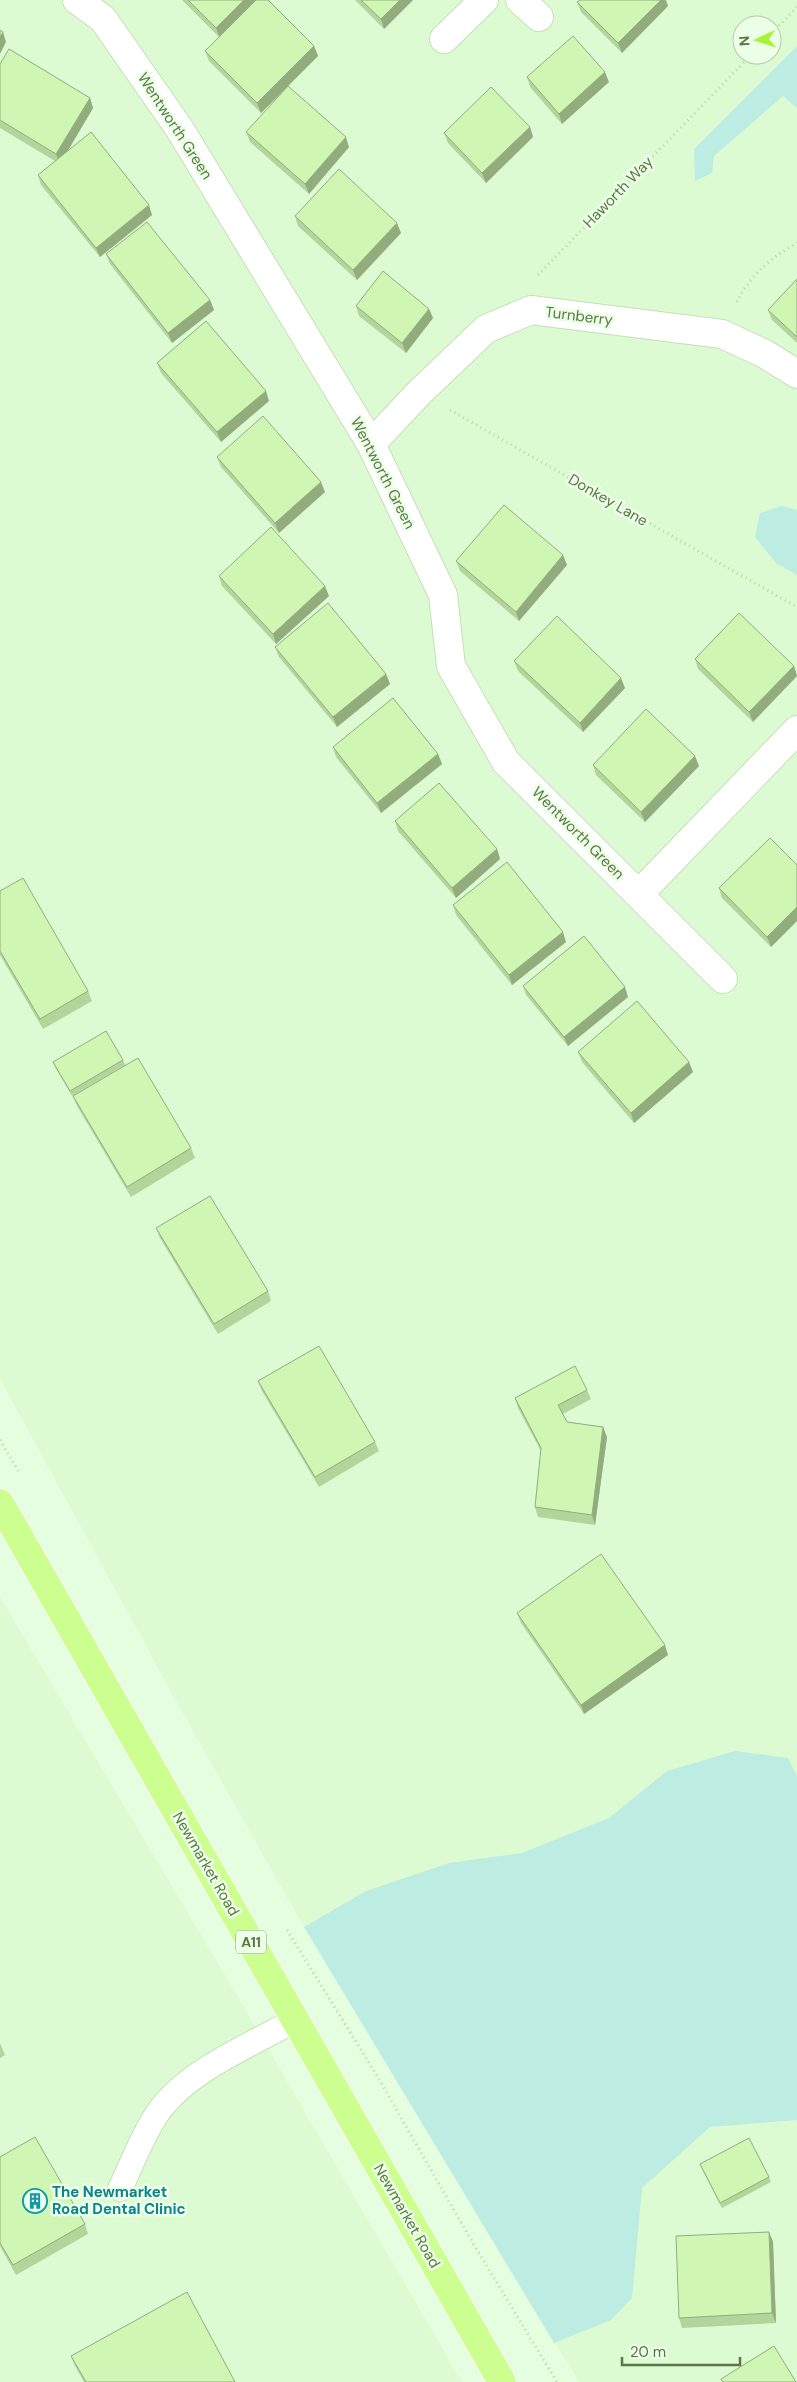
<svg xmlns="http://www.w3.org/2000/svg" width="797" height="2382" viewBox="0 0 797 2382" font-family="'DM Sans',sans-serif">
  <rect width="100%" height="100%" fill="#e5fedf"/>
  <path fill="#ddfbd3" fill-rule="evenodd" d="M0 0H797V2382H579L304 1927 181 1710 0 1379ZM742 25H772V55H742Z
    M0 1597 245 2009 462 2382H0Z"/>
  <path fill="#bdece2" d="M797 46V108L783 96 714 156 712 173 695 181 694 149Z
    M782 506 797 510V575L776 563 755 537 760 513Z
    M735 1751 788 1758 797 1776V2120L710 2127 642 2188 632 2298 611 2320 554 2343 304 1927 366 1891 449 1863 522 1853 609 1818 667 1771Z"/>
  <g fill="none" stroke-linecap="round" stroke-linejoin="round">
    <defs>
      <path id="lane" d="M120 2189C132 2164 142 2136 157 2114 186 2071 251 2045 295 2020"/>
      <path id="street" d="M77 0 103 19 179 128 371 444 443 595 451 666 506 762 723 979
        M520 0 539 17
        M444 39 484 0
        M371 444 419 393 486 329 531 310 722 334 765 354 797 374
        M639 894 797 730"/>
      <path id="highway" d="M0 1503 502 2382"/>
    </defs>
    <use href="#lane" stroke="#c5e0b7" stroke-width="26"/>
    <use href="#street" stroke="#c5e0b7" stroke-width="30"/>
    <use href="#highway" stroke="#fff" stroke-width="30"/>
    <path stroke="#b4da98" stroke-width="3" stroke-dasharray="1 4" stroke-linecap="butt" d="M772 33 797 7
      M538 275 751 55
      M737 302C750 275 772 257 797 243
      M450 410 797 607
      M0 1440 20 1474
      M287 1930 376 2074 474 2245 557 2382"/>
    <use href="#lane" stroke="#fff" stroke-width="24"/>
    <use href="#street" stroke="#fff" stroke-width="28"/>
    <use href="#highway" stroke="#cdfe90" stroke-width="28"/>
  </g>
  <path fill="#b3d49b" d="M182 0H269L314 46 318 56 288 86 349 147 309 194 250 142 246 132 285 89 261 113 209 61 205 51 219 37Z
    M355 0H413L384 29Z
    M577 2 668 6 622 53 581 12Z
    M0 64 90 98 93 108 67 152 152 215 100 257 41 185 38 175 55 161 0 128Z
    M527 77 609 82 562 124 530 87Z
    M530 127 533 137 486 183 448 143 444 133Z
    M295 216 401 233 357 280 298 226Z
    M106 254 210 300 214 310 172 343 110 264Z
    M797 279V343L772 320 768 310Z
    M356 306 429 309 433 318 406 353 359 316Z
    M157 363 269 401 221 442 161 373Z
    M217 457 325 492 279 533 221 467Z
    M456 561 567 565 519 621 460 571Z
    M219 576 329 596 276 644 222 586Z
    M275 647 386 674 390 684 337 727 279 657Z
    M695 659 794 666 797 676 753 722 698 669Z
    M514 661 625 688 583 732 518 671Z
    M333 747 438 754 442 764 381 813 336 757Z
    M593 765 699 766 645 822 596 775Z
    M395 821 497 849 500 859 456 898 398 831Z
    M797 865V921L771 947 722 898 719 888Z
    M0 891 88 991 92 1001 43 1029 0 955Z
    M453 905 566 942 512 985 456 915Z
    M523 986 628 997 568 1046 526 995Z
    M578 1052 693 1072 634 1123 582 1062Z
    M123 1060 125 1065 72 1096 55 1067 53 1062Z
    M73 1096 191 1148 195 1158 131 1197 77 1106Z
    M156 1228 268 1291 271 1301 218 1334 160 1238Z
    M258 1381 375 1442 379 1451 319 1487 262 1391Z
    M587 1390 591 1399 563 1414 567 1422 603 1427 607 1437 595 1525 538 1517 535 1507 541 1451 518 1408 515 1398Z
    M517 1613 668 1655 584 1714 521 1623Z
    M0 2043 5 2055 0 2058Z
    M0 2157 85 2224 88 2234 16 2275 0 2246Z
    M700 2164 769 2177 771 2182 722 2208 702 2169Z
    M769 2232 773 2242 776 2323 682 2328 679 2318Z
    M71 2356 235 2382H84L75 2366Z"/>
  <path fill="#92ac7e" d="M244 0H257L220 38 216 28Z
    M400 0H413L384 29 381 19Z
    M661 0H666L668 6 622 53 618 43Z
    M3 32 6 42 0 54V37Z
    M314 46 318 56 261 113 257 103Z
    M605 72 609 82 562 124 559 114Z
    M90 98 93 108 60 164 56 154Z
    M530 127 533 137 486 183 482 173Z
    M346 137 349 147 309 194 305 184Z
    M149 205 152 215 100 257 96 248Z
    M397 223 401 233 357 280 353 270Z
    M210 300 214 310 172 343 168 333Z
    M429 309 433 318 406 353 402 343Z
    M266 391 269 401 221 442 217 432Z
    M321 482 325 492 279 533 275 523Z
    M563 555 567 565 519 621 516 612Z
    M325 586 329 596 276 644 273 634Z
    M794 666 797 676 753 722 749 712Z
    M386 674 390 684 337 727 333 717Z
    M621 678 625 688 583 732 580 723Z
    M438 754 442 764 381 813 377 803Z
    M695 756 699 766 645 822 641 812Z
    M497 849 500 859 456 898 452 888Z
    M797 907V921L771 947 767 937Z
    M563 932 566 942 512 985 509 975Z
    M625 987 628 997 568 1046 564 1037Z
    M689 1062 693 1072 634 1123 631 1113Z
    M603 1427 607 1437 595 1525 592 1515Z
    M665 1645 668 1655 584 1714 581 1705Z
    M769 2232 773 2242 776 2323 772 2313Z"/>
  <path fill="#d0f6b4" stroke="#92ac7e" d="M188 0H244L216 28Z
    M256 0H268L314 46 257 103 205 51Z
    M361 0H400L381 19Z
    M580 0H661L618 43 577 2Z
    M0 30 3 32 0 37Z
    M573 36 605 72 559 114 527 77Z
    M9 49 90 98 56 154 0 120V64Z
    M288 86 346 137 305 184 246 132Z
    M491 87 530 127 482 173 444 133Z
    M91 132 149 205 96 248 38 175Z
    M339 169 397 223 353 270 295 216Z
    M147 222 210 300 168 333 106 254Z
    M383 271 429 309 402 343 356 306Z
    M797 279V337L768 310Z
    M206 321 266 391 217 432 157 363Z
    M263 416 321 482 275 523 217 457Z
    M504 505 563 555 516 612 456 561Z
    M271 527 325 586 273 634 219 576Z
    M328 603 386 674 333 717 275 647Z
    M739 613 794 666 749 712 695 659Z
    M557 616 621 678 580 723 514 661Z
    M393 698 438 754 377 803 333 747Z
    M646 709 695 756 641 812 593 765Z
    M439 783 497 849 452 888 395 821Z
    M770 838 797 865V907L767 937 719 888Z
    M507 862 563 932 509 975 453 905Z
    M23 878 88 991 40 1019 0 951V891Z
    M584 936 625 987 564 1037 523 986Z
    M637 1001 689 1062 631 1113 578 1052Z
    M106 1031 123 1060 70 1091 53 1062Z
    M138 1058 191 1148 127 1187 73 1096Z
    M210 1196 268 1291 214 1324 156 1228Z
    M319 1346 375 1442 315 1477 258 1381Z
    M575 1366 587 1390 558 1405 567 1422 603 1427 592 1515 535 1507 541 1448 515 1398Z
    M601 1554 665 1645 581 1705 517 1613Z
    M35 2137 85 2224 13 2265 0 2243V2157Z
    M749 2138 769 2177 720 2203 700 2164Z
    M769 2232 772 2313 679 2318 676 2236Z
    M187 2292 235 2382H86L71 2356Z
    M774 2346 796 2382H723L721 2379Z"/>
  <defs>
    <symbol id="building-ring" viewBox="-11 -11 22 22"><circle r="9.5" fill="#ecffe7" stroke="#0f9aa8" stroke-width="1.5"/><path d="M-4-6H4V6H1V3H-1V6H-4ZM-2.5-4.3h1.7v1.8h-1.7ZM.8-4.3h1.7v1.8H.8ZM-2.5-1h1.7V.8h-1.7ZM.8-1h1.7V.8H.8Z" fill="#0f9aa8"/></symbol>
  </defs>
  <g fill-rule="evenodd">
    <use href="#building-ring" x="21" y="2187" width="28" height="28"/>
  </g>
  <g text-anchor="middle" stroke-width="5" stroke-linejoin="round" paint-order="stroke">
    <rect fill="#ecffe7" stroke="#869f76" stroke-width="1" x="236" y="1930.5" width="30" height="23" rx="4"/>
    <g font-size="14" font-weight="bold" fill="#5b7645">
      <text x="251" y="1947">A11</text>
    </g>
    <g font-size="15" fill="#5b7645" stroke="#ecffe7">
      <text transform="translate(175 126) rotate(57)" y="5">Wentworth Green</text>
      <text transform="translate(618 192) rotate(-46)" y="5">Haworth Way</text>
      <text transform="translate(579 316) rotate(7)" y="5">Turnberry</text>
      <text transform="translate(383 473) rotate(63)" y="5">Wentworth Green</text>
      <text transform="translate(608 500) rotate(30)" y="5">Donkey Lane</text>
      <text transform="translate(578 833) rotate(45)" y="5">Wentworth Green</text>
      <text transform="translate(206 1864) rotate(60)" y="5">Newmarket Road</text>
      <text transform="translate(407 2216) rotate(60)" y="5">Newmarket Road</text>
    </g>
    <g font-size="15" font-weight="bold" fill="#0d838f" stroke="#ecffe7" text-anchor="start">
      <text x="52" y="2197">The Newmarket<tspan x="52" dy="17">Road Dental Clinic</tspan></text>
    </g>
  </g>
  <g transform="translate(757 40) rotate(266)"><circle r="24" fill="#ecffe7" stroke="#b2c8a6"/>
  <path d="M0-4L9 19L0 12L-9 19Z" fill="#a7f339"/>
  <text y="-8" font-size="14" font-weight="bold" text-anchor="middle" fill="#5b7645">N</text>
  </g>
  <path d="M622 2357v8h118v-8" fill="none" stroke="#5b7645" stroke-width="2.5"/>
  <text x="630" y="2357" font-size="15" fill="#5b7645" stroke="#ecffe7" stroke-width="4" paint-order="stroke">20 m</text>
</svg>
